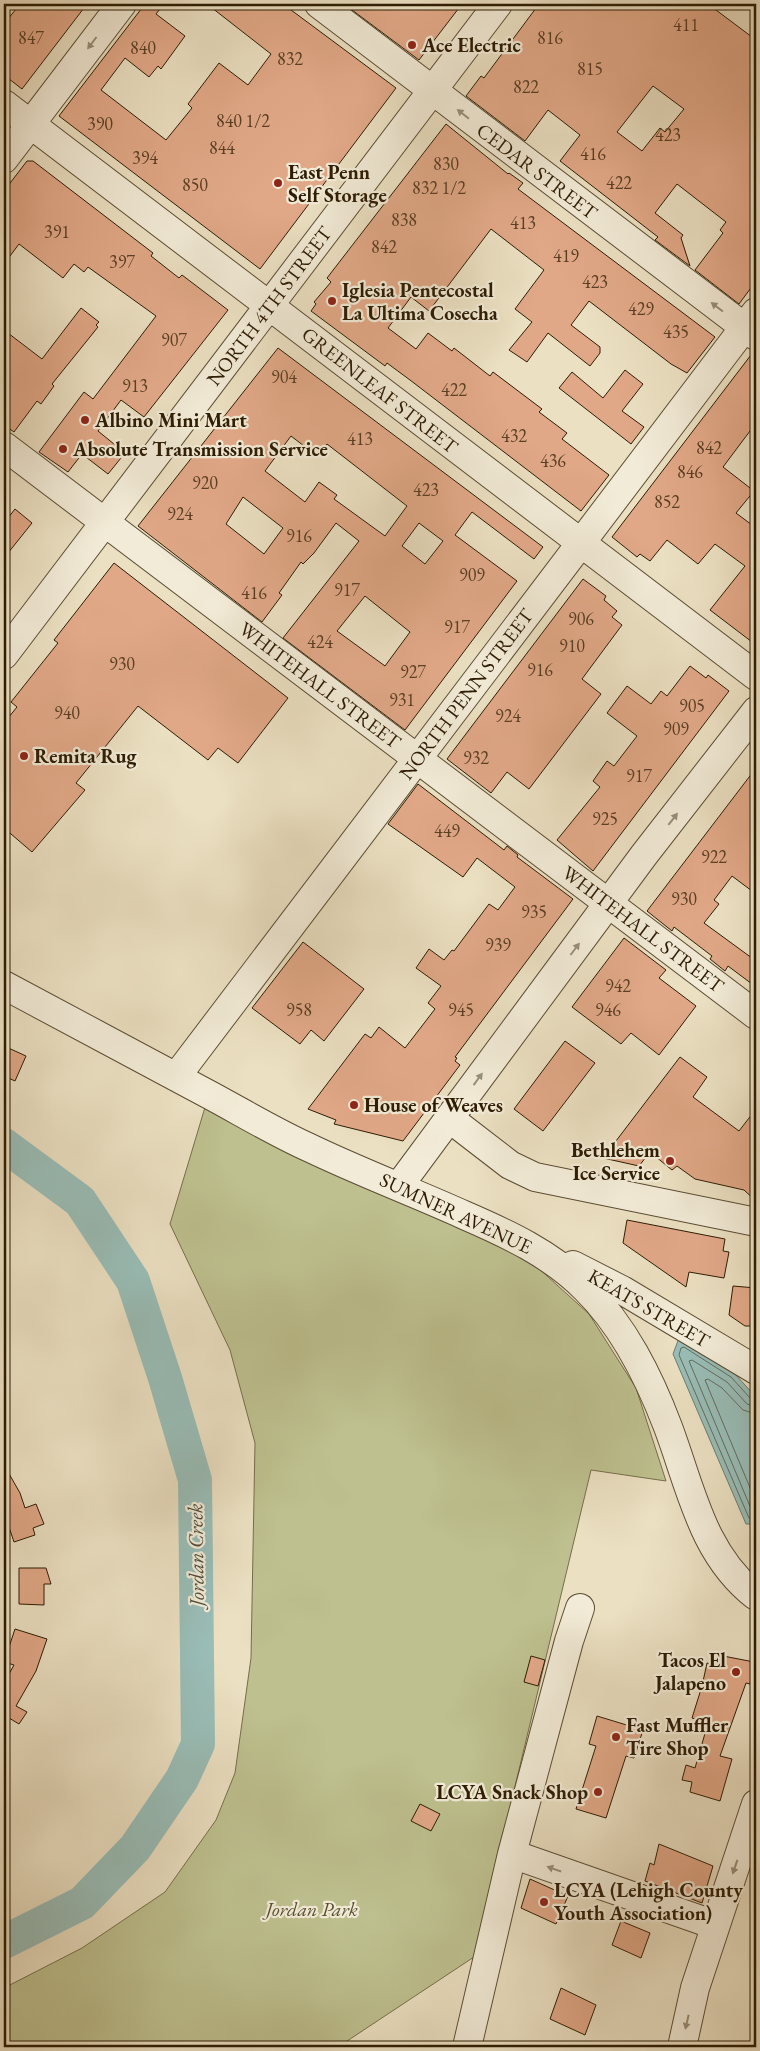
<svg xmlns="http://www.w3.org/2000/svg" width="760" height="2051" viewBox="0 0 760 2051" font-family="'EB Garamond',serif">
  <rect width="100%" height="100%" fill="#ebe0c2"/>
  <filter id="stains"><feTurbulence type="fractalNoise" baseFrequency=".004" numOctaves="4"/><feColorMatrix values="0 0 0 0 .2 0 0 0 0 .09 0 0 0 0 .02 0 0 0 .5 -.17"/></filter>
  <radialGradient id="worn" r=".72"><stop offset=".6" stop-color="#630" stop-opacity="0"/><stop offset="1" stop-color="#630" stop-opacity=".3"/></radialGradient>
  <path fill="#bec08f" stroke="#766e4a" d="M206 1104 525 1256 589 1314 636 1388 666 1481 591 1470 474 1957 338 2047H4V1988L82 1948 165 1892 216 1820 235 1773 251 1658 255 1443 230 1350 170 1224Z"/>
  <path fill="#99bdb7" stroke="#6e7d6f" d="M679 1338 734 1373 756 1397V1524H746L673 1354Z"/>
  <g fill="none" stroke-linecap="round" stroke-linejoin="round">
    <path stroke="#636c5e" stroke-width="1" d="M756 1400 751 1399 731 1377 684 1347 681 1348 679 1355 749 1518 756 1519
      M756 1407 747 1404 727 1382 692 1360 689 1361 752 1511 756 1513
      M756 1414 743 1410 722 1388 708 1379 705 1380 756 1502"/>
    <path stroke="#99bdb7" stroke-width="34" d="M4 1145 80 1201 133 1281 165 1378 195 1480 198 1744 182 1779 135 1848 82 1903 4 1942"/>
  </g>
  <path fill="#e1a887" stroke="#2d1c04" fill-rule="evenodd" d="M20 4H87L22 89 4 75V24Z
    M145 4H164L156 14 185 36 161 69 158 66 149 77 125 58 101 90 166 140 192 108 188 104 219 63 248 85 271 54 207 4H283L396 88 260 269 59 116Z
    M344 4H462L419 60Z
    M539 4H708L756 40V281L739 304 695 270 723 233 720 230 726 222 677 184 655 213 683 235 681 238 690 266 655 240 658 237 560 161 580 135 548 110 525 141 466 96 481 76 484 78ZM653 86 684 109 665 132 660 128 642 151 617 132Z
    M446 124 508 174 509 173 523 183 518 189 715 337 687 373 671 364 589 301 571 325 600 347V353L590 366 548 333 527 362 509 350 532 322 515 309 544 270 491 229 429 311 411 297 388 328 416 349 428 333 452 351 454 348 490 376 493 372 542 409 539 412 567 433 562 439 609 475 581 511 410 380 387 363 385 366 311 311 316 304 314 302 331 282 327 278Z
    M27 161H33L153 253 151 256 179 278 182 275 228 310 144 417 121 400 98 431 125 453 108 474 82 454 68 472 39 452 84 392 93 399 156 316 88 267 84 272 74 264 63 278 19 244 4 264V191Z
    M81 308 99 322 96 325 98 327 52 384 54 386 41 404 37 401 14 432 4 425V330L42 359Z
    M278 348 543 547 534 559 472 512 455 535 517 581 405 730 283 638 359 541 336 523 314 553 303 564 301 562 279 593 282 595 262 622 138 526ZM291 436 317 456 327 444 407 506 385 536 334 499 337 495 319 482 305 502 265 471ZM243 497 283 528 264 554 226 524ZM419 523 443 541 425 564 402 546ZM365 596 410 632 385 666 337 631Z
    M754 351H756V423L723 467 754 491 736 513 756 528V645L710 610 745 566 715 544 698 564 667 540 650 561 640 554 637 557 612 537Z
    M625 370 643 384 622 411 644 427 631 444 559 388 572 372 603 398Z
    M15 509 32 523 4 558V523Z
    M114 563 288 698 238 763 218 748 208 760 138 706 76 783 85 790 32 852 4 828V723L17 707 11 702 58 643 54 640Z
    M583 579 606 596 604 600 617 611 612 617 622 625 582 679 601 694 529 789 507 772 491 793 447 759Z
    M690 666 706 678 708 675 729 691 593 871 557 840 600 787 593 781 607 761 614 766 637 736 607 713 627 686 651 704 661 691 667 696Z
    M756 768V894L732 876 714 900 719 904 704 923 756 961V987L728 966 725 971 710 959 712 956 674 927 672 931 647 911Z
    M418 784 504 850 507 846 518 855 517 857 573 899 455 1057 457 1058 455 1061 460 1065 403 1141 334 1124 336 1120 308 1109 365 1034 371 1038 379 1027 405 1048 435 1009 428 1003 441 986 416 968 429 949 444 960 452 950 454 951 489 904 498 910 515 887 477 858 463 877 388 824Z
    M624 938 666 970 659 978 696 1006 659 1055 631 1033 621 1044 572 1007Z
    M303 942 364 989 324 1041 311 1030 300 1044 252 1008Z
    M565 1041 595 1063 543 1131 514 1109Z
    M4 1046 26 1056 15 1081 4 1076Z
    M680 1057 707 1077 693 1097 739 1131 756 1109V1201L744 1190 695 1179 677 1166 672 1170 650 1152 639 1166 603 1158Z
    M627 1220 725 1239 723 1251 729 1252 724 1278 689 1272 686 1287 623 1243Z
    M733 1286 756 1288V1326H745L729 1315Z
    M4 1465 20 1493 25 1508 36 1504 44 1524 33 1528 35 1535 14 1542 4 1512Z
    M19 1568H46L51 1584H44V1605L19 1604Z
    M15 1629 47 1639 36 1671 16 1706 27 1712 19 1724 9 1718 4 1727V1683L14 1665 4 1662Z
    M718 1655 754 1662 750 1684 746 1683 720 1756 732 1759 720 1801 690 1792 692 1782 682 1780 686 1765 695 1768 708 1723 692 1718 702 1686 707 1663 716 1665Z
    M531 1656 545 1660 538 1686 524 1682Z
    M597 1716 643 1730 634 1758 626 1756 606 1818 576 1809 596 1746 589 1744Z
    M420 1804 440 1814 431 1831 411 1821Z
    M659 1844 713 1866 702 1903 645 1881 650 1863 654 1865Z
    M530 1879 568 1896 556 1924 521 1908Z
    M621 1921 650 1933 641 1958 612 1945Z
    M561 1988 596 2005 585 2035 550 2019Z"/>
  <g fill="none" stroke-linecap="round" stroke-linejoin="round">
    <defs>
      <path id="minor" d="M319 4 756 336
        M4 104 756 676
        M4 159 122 4
        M4 446 756 1015
        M4 655 498 4
        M4 985C71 1021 139 1057 206 1093 240 1111 274 1132 310 1148 360 1172 413 1192 464 1215 508 1234 551 1254 585 1288 624 1326 649 1377 668 1427 691 1488 702 1554 756 1596
        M176 1077 756 312
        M449 1118 510 1165 535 1177 756 1222
        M399 1186 644 855 756 711
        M573 1265 622 1290 756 1370
        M512 1854 715 1925
        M467 2047 512 1854 569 1641 580 1608
        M682 2047 695 1988 756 1804"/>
    </defs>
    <use href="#minor" stroke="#5c4d34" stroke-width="30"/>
    <use href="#minor" stroke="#f2ebd7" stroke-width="28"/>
  </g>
  <defs><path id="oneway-solid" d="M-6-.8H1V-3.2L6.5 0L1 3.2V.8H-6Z" transform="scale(1.25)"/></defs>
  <g fill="#998e78">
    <use href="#oneway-solid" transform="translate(92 43) rotate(127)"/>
    <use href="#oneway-solid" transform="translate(463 114) rotate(-142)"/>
    <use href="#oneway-solid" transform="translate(717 307) rotate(-143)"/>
    <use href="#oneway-solid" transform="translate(673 819) rotate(-52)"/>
    <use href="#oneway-solid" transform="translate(575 949) rotate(-53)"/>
    <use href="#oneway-solid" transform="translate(478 1079) rotate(-54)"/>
    <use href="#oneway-solid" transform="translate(735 1867) rotate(109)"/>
    <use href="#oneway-solid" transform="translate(554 1869) rotate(-161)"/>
    <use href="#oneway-solid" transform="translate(687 2022) rotate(103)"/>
  </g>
  <g fill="#8f2418" stroke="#f2ebd7" stroke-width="2">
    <circle cx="412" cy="45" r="5"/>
    <circle cx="278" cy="183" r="5"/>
    <circle cx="332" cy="301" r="5"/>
    <circle cx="85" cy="420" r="5"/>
    <circle cx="63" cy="449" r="5"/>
    <circle cx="24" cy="756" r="5"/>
    <circle cx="354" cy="1105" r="5"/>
    <circle cx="670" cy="1161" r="5"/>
    <circle cx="736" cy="1672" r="5"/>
    <circle cx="616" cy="1737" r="5"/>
    <circle cx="598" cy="1792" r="5"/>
    <circle cx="544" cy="1902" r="5"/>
  </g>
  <g text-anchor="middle" stroke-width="4.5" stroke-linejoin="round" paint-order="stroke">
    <g font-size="18" fill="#5a3f25">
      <text x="686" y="31">411</text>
      <text x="31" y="44">847</text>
      <text x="550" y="44">816</text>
      <text x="143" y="54">840</text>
      <text x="290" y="65">832</text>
      <text x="590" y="75">815</text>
      <text x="526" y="93">822</text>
      <text x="243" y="127">840 1/2</text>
      <text x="100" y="130">390</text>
      <text x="668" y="141">423</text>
      <text x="222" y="154">844</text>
      <text x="593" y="160">416</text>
      <text x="145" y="164">394</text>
      <text x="446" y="170">830</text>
      <text x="619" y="189">422</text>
      <text x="195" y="191">850</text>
      <text x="439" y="194">832 1/2</text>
      <text x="404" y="226">838</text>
      <text x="523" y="229">413</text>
      <text x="57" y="238">391</text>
      <text x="384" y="253">842</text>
      <text x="566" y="262">419</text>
      <text x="122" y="268">397</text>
      <text x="595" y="288">423</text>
      <text x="641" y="315">429</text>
      <text x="676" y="338">435</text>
      <text x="174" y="346">907</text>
      <text x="284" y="383">904</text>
      <text x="135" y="392">913</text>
      <text x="454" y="396">422</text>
      <text x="514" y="442">432</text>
      <text x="360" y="445">413</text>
      <text x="709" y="454">842</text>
      <text x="553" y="467">436</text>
      <text x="690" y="478">846</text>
      <text x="205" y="489">920</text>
      <text x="426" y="496">423</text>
      <text x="667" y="508">852</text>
      <text x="180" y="520">924</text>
      <text x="299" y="542">916</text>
      <text x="472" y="581">909</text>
      <text x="347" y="596">917</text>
      <text x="254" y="599">416</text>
      <text x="581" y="625">906</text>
      <text x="457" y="633">917</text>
      <text x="320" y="648">424</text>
      <text x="572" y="652">910</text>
      <text x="122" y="670">930</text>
      <text x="540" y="676">916</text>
      <text x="413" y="678">927</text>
      <text x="402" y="706">931</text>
      <text x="692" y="712">905</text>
      <text x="67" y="719">940</text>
      <text x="508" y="722">924</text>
      <text x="676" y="735">909</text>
      <text x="476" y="764">932</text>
      <text x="639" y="782">917</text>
      <text x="605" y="825">925</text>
      <text x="447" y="837">449</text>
      <text x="714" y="863">922</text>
      <text x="684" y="905">930</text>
      <text x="534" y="918">935</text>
      <text x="498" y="951">939</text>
      <text x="618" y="992">942</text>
      <text x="299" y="1016">958</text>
      <text x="461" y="1016">945</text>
      <text x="608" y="1016">946</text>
    </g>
    <g font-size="20" font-weight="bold" fill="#2d1c04" stroke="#f2ebd7" text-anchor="start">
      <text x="422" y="52">Ace Electric</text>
      <text x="288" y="179">East Penn<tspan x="288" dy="23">Self Storage</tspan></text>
      <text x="342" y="297">Iglesia Pentecostal<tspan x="342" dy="23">La Ultima Cosecha</tspan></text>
      <text x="95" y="427">Albino Mini Mart</text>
      <text x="73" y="456">Absolute Transmission Service</text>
      <text x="34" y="763">Remita Rug</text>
      <text x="364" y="1112">House of Weaves</text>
      <text x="660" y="1157" text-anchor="end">Bethlehem<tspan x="660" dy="23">Ice Service</tspan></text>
      <text x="726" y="1667" text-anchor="end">Tacos El<tspan x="726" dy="23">Jalapeno</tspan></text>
      <text x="626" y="1732">Fast Muffler<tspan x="626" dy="23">Tire Shop</tspan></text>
      <text x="588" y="1799" text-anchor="end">LCYA Snack Shop</text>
      <text x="554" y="1897">LCYA (Lehigh County<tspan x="554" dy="23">Youth Association)</tspan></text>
    </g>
    <g font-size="20" fill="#2d1c04" stroke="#f2ebd7">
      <text transform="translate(537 171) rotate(37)" y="7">CEDAR STREET</text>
      <text transform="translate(269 306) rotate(-53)" y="7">NORTH 4TH STREET</text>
      <text transform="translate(380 390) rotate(38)" y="7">GREENLEAF STREET</text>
      <text transform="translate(320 685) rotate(37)" y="7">WHITEHALL STREET</text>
      <text transform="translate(466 694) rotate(-53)" y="7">NORTH PENN STREET</text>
      <text transform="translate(643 929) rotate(37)" y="7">WHITEHALL STREET</text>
      <text transform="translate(456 1213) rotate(25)" y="7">SUMNER AVENUE</text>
      <text transform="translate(649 1308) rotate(30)" y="7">KEATS STREET</text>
    </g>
    <g font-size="20" font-style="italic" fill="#584d2e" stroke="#f2ebd7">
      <text x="312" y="1916">Jordan Park</text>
    </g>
    <g font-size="21" font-style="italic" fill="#4d4c3a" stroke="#f2ebd7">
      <text transform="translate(196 1555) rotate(-91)" y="7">Jordan Creek</text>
    </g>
  </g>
  <rect width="760" height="2051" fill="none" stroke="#ebe0c2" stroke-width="20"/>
  <rect x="5" y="5" width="750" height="2041" fill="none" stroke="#2d1c04" stroke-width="2.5"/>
  <rect x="10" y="10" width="740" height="2031" fill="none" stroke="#2d1c04"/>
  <rect width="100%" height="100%" filter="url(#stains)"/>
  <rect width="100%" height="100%" fill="url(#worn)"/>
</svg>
